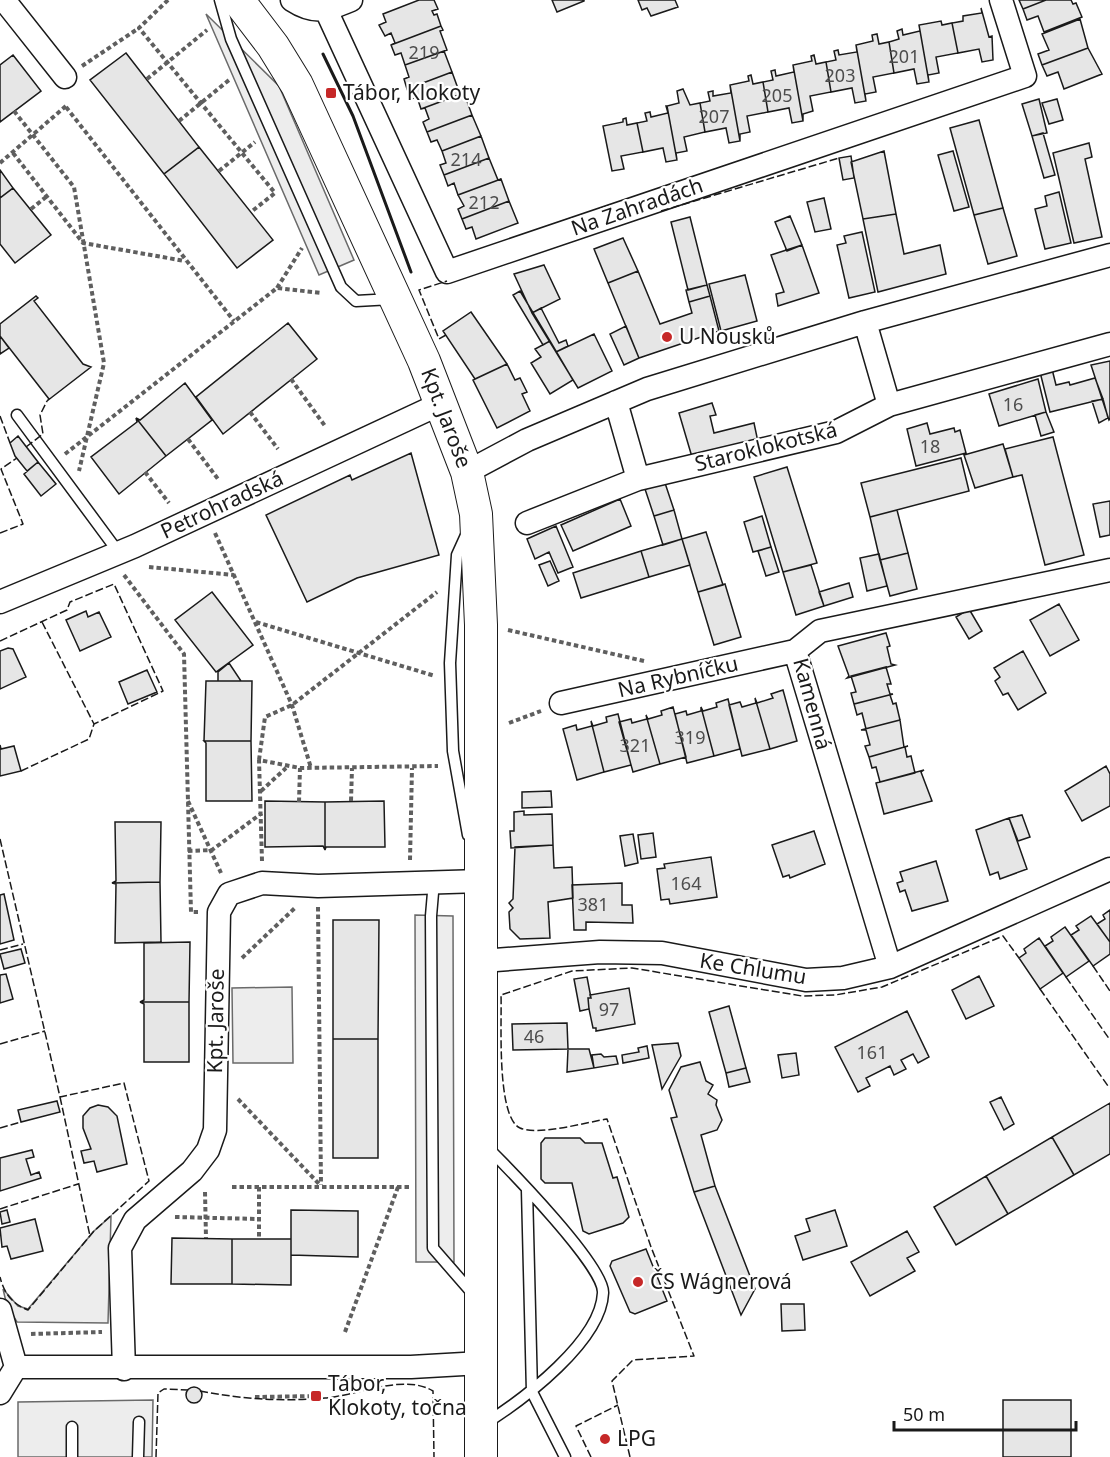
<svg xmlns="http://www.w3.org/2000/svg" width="1110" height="1457" viewBox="0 0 1110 1457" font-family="'Noto Sans',sans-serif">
  <rect width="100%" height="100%" fill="#fff"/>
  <path fill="#ededed" stroke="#6a6a6a" stroke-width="1.5" d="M206 14 279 86 354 260 319 275Z
    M415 915 453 916 454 1262H416Z
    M292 987 293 1063H233L232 988Z
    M111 1216 108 1323 17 1322 7 1306 3 1289 18 1306 28 1309 94 1231Z
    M153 1400 152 1457H18V1402Z"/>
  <path fill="#e6e6e6" stroke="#1a1a1a" stroke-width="1.5" d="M419 0H434L438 9 432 11 434 15 437 14 441 26 391 45 395 43 391 33 385 36 379 25 386 22 383 14Z
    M552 0H584V1L557 12Z
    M638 0H675L678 7 651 16 647 8 642 10Z
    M1019 0H1046L1023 9Z
    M1046 0H1071L1073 4 1076 3 1082 17 1044 32 1038 16 1027 20 1023 9Z
    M981 8 989 37 992 36 993 60 982 62 979 49 958 53 952 23 963 21V16L982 13Z
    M1080 19 1088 48 1042 65 1038 54 1049 50 1042 34Z
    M941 21 942 25 952 23 958 53 936 57 939 73 928 75 929 82 919 25Z
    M919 25 929 82 917 84 914 69 894 73 889 42 899 39 897 31 902 29 903 35 920 31Z
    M441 26 443 30 440 31 447 50 405 65 401 53 395 55 391 45Z
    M877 34 879 44 889 42 894 73 873 77 876 92 865 94 866 101 856 45 873 41 872 35Z
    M856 45 866 101 855 103 852 88 831 92 826 62 836 60 834 51 838 50 839 55 857 52Z
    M1088 48 1102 74 1064 89 1058 72 1047 76 1042 65Z
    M444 51 452 72 407 89 404 79 409 77 405 65Z
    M126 53 199 147 164 174 90 80Z
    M13 55 41 91 0 122V65Z
    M814 55 816 64 826 62 831 92 810 96 813 111 803 114V121L793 65 812 61 811 56Z
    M793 65 803 121 792 123 789 108 768 112 763 82 773 80 771 71 775 70 776 76 794 72Z
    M452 72 460 94 464 93 421 109 417 97 411 99 407 89Z
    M751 75 753 84 763 82 768 112 747 116 750 132 740 134V141L730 85 749 81 748 76Z
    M730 85 740 141 729 143 726 128 705 132 700 103 710 101 708 92 713 91V96L731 93Z
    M683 89 690 105 700 103 705 132 684 137 687 151 676 153 677 160 667 106 679 103 677 91Z
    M464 93 472 115 427 132 423 122 429 119 425 108 421 109Z
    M1039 99 1047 133 1032 136 1022 104Z
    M1057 99 1063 120 1049 124 1042 103Z
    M666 106H667L677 160 666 162 663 148 643 152 637 123 647 121 645 113 650 112 651 117 668 113Z
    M472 115 481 136 442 151 437 140 431 142 427 132Z
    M626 118 627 125 637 123 643 152 621 156 624 169 612 171 603 126 623 122V119Z
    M979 120 1003 208 974 215 950 128Z
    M1043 133 1055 175 1044 178 1032 136Z
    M481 136 489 158 444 175 440 165 446 163 442 151Z
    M1089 143 1092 157 1085 159 1102 237 1074 243 1053 153Z
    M199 147 273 240 237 268 164 174Z
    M884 151 896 214 863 219 851 162Z
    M953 151 969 207 954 211 938 155Z
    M851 156 854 178 843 180 839 158Z
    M489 158 498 180 501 179 458 195 454 183 448 186 444 175Z
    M0 170 13 188 0 198Z
    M501 179 509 201 462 219 458 209 464 206 458 195Z
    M13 188 51 235 15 263 0 244V198Z
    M1059 192 1071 243 1045 249 1035 209 1047 206 1045 196Z
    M824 198 831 229 815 232 807 202Z
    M509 201 518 223 476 239 472 227 466 229 462 219Z
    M1003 208 1017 256 988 264 974 215Z
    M896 214 904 254 940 245 946 274 878 292 863 219Z
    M790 216 802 245 787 251 775 222Z
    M690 217 707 285 688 290 671 222Z
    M862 232 875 292 849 298 837 245 846 243 844 236Z
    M623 238 638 271 608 283 594 249Z
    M802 245 819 293 778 306 776 294 784 292 771 255Z
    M544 265 560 299 532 313 514 274Z
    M638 271 660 324 692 313 689 302 710 296 719 331 639 358 608 283Z
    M745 275 757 321 721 331 709 284Z
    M707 285 710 296 689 302 686 290Z
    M520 291 550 341 543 345 513 295Z
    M36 296 38 298 34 301 83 364 91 367 47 401 49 399 0 336V324Z
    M541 308 559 343 566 340 568 346 556 352 532 313Z
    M471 312 507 364 475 379 443 331Z
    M288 323 317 359 223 434 196 397Z
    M626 326 639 358 624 365 610 334Z
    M594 334 612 371 578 388 556 352Z
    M0 336 9 348 0 354Z
    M550 341 573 380 550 394 531 363 541 357 535 349Z
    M1110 361V419L1109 420 1091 365Z
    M507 364 515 380 520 378 527 392 522 394 530 411 497 428 473 380Z
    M1052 369 1056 385 1069 382 1070 385 1095 378 1103 399 1050 412 1040 372Z
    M1038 379 1046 412 999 426 989 394Z
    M185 383 212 420 166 456 136 418 140 420Z
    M1103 399 1108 418 1099 423 1092 401Z
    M712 403 716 415 710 416 714 433 754 423 758 442 692 457 679 413Z
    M1046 412 1054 432 1041 436 1035 415Z
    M136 418 166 456 119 494 91 457 137 422Z
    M927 423 930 434 954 428 955 432 960 430 966 453 916 466 907 429Z
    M18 436 38 462 27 471 15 456 10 443Z
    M1053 437 1084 555 1045 565 1022 475 1013 477 1005 449Z
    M1003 444 1013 477 975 488 964 455Z
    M411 453 439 555 357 578 307 602 266 515 350 475 352 480Z
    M961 458 969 491 870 517 861 483Z
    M38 462 56 484 41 496 24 474Z
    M787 467 817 563 783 572 754 477Z
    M665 483 674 510 654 516 645 489Z
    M620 499 631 526 573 551 561 525Z
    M1110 501V535L1100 537 1093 504Z
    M674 510 682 539 663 545 654 516Z
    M897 510 908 553 880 560 870 517Z
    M762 516 771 547 753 552 744 522Z
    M556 526 573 567 558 573 549 552 535 559 527 539Z
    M706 532 723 585 698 592 682 539Z
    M682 539 690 565 649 577 641 551Z
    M771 547 779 572 766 576 758 551Z
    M641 551 649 577 581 598 573 573Z
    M908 553 917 589 890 596 880 560Z
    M879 554 887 586 867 591 860 558Z
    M550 561 559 581 548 586 539 565Z
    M811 565 824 606 796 615 783 572Z
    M849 583 853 597 824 606 819 592Z
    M725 584 741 637 714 645 698 592Z
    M212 592 253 645 216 672 175 620Z
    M1059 604 1079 640 1050 656 1030 620Z
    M969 609 982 631 969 639 956 617Z
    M86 611 88 617 99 612 111 637 80 651 66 620Z
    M886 633 890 646 887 647 891 664 895 665 847 678 849 676 838 646Z
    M8 648 13 649 26 677 0 689V651Z
    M1023 651 1046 693 1018 710 1008 693 1003 695 995 681 1000 677 994 668Z
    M229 663 241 681H218V672Z
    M886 667 891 684H887L890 694H893L854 704 851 693 856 692 851 676Z
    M147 670 157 692 128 704 119 682Z
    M206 681H252L251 741H204Z
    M783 690 797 741 770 749 755 698 757 703 773 698 771 694Z
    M893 694 890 695 893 704 896 703 900 720 861 730 866 729 862 713 857 715 854 704Z
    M755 698 770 749 742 756 729 705 740 702 742 707 756 703Z
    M728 699 740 749 714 756 701 707 703 711 717 707 716 703Z
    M673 707 686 757 660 764 646 715 648 719 662 715 661 711Z
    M701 707 714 756 687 763 675 714 686 711 687 715 701 711Z
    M618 714 631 765 604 772 591 721 593 726 607 722 606 717Z
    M646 715 660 764 633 772 619 722 631 719 632 723 647 719Z
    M900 720 904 747 908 746 869 757 865 746 870 745 866 730H861Z
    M591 721 604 772 577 780 563 729 576 725 577 730 592 726Z
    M204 741H251L252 801H206V743Z
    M0 745 1 749 14 746 21 771 0 776Z
    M908 746 905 747 907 757 911 756 915 773 880 782 876 767 872 768 869 757Z
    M1106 766 1110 774V806L1082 821 1065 791Z
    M924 770 921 772 932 801 884 814 876 783Z
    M551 791 552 807 522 808V792Z
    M265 801 325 802V850L323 846 265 847Z
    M384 801 385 847H326L325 850V802Z
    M524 811V815L552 814 553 845 511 848 510 831H514V812Z
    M1022 815 1030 837 1018 841 1009 818Z
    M1009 818 1027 869 1000 879 998 872 990 875 976 830Z
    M115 822H161L160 882 112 883 116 881Z
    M814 831 825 864 790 878 789 875 783 877 772 845Z
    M653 833 656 857 641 859 638 835Z
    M633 834 638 863 625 866 620 836Z
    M553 845 554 868 572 867 573 898 548 902 550 938 520 939 510 929 509 912 513 908 509 903 513 899 515 847Z
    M711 857 717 897 670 904 669 899 661 900 657 869 665 868 664 864Z
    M936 861 948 901 912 911 905 890 900 892 897 883 903 881 900 872Z
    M160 882 161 942 115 943 116 884 112 883Z
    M622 883V905H632L633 923 586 922V930H574L572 885Z
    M4 894 14 940 0 944V895Z
    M1110 910V942L1097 924 1105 919 1103 915Z
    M1091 916 1110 942V954L1093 966 1071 935 1079 930 1076 926Z
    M333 920H379L378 1039H333Z
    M1065 927 1089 961 1066 977 1045 946 1053 941 1051 937Z
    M1039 938 1063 973 1040 989 1019 958 1026 953 1024 949Z
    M190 942 189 1002H140L144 1000V943Z
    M21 949 25 963 4 969 0 954Z
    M6 974 13 999 0 1003V975Z
    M979 976 994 1006 966 1019 952 990Z
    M587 977 591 998H588L589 1009 580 1011 574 979Z
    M629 988 635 1024 596 1031V1028H593L589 1009 588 998H591L590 995Z
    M140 1002H189V1062H144V1004Z
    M729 1006 746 1068 726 1073 709 1012Z
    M907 1011 929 1057 918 1063 913 1054 901 1060 906 1069 894 1075 890 1066 866 1078 870 1086 858 1092 835 1047Z
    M567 1023 568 1049 513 1050 512 1024Z
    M333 1039H378V1158H333Z
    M678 1043 681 1056 662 1089 652 1045Z
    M647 1046 649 1058 623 1063 622 1055 639 1052 638 1048Z
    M568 1049H589L594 1068 567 1072Z
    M796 1053 799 1075 782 1078 778 1055Z
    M601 1054 604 1057 616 1056 618 1064 594 1068 592 1055Z
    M700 1062 706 1081 713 1085 708 1094 717 1100 716 1105 722 1120 717 1130 701 1135 715 1186 694 1192 671 1118 677 1117 669 1090 681 1067Z
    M746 1068 750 1082 729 1087 726 1073Z
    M1001 1097 1014 1124 1004 1130 990 1102Z
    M57 1101 60 1112 21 1122 18 1110Z
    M1110 1103V1154L1074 1175 1052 1137Z
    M98 1105 108 1107 117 1116 127 1164 97 1172 94 1161 84 1163 81 1151 91 1149 83 1128V1116L90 1108Z
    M1052 1137 1074 1175 1008 1214 986 1176Z
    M545 1138H580L585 1143H602L613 1178 617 1177 629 1217 623 1223 589 1234 583 1231 572 1183H545L541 1179V1143Z
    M32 1150 34 1157 26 1159 31 1175 39 1172 41 1178 0 1191V1158Z
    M986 1176 1008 1214 956 1245 934 1207Z
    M715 1186 755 1289 741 1315 694 1192Z
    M7 1210 10 1222 2 1224 0 1212Z
    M291 1210 358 1211V1257L291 1255Z
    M835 1210 847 1246 803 1260 795 1236 810 1231 806 1219Z
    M35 1219 43 1251 11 1259 7 1246 2 1247 0 1228Z
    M907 1231 919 1252 907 1258 915 1271 870 1296 851 1262Z
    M172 1238 232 1239V1284H171Z
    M232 1239H291V1285L232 1284Z
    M646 1249 667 1301 635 1314 630 1312 610 1266 612 1261Z
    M781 1304H804L805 1330 782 1331Z
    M186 1395a8 8 0 1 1 16 0a8 8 0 1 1-16 0Z
    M1003 1400H1071V1457H1003Z"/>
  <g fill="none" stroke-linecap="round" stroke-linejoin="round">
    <defs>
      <path id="lane" d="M220 0 231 39 341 287 356 301 392 299
        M17 415 119 553
        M467 533 457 555 450 663 453 751 468 835
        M434 881 431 916 433 1248 473 1294
        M527 1190 532 1392 565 1457
        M486 1423C524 1399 601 1341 603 1293 605 1267 509 1169 487 1147
        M72 1457V1427
        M138 1457 139 1422"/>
      <path id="street" d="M4 0 65 77
        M292 0C315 15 327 10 351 0
        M326 10 447 272 1025 76 1001 0
        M865 322 889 405
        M616 402 638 479
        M467 472 527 440 647 389 865 322 1110 255
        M527 523 638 479 836 432 889 405 1110 344
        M0 602 135 546 442 403
        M561 703 795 651
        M482 961 600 952 662 953 806 980 843 978 890 967 1110 869
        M890 967 795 651 820 631 1110 570
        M0 1310 16 1367 0 1393
        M16 1367H411L481 1363
        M124 1369 120 1248 135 1220 192 1171 208 1150 215 1130 219 912 229 894 262 883 318 886 481 881"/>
      <path id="secondary" d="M238 0 273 46 297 85 424 361 467 472 476 514 481 625V1457"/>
    </defs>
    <use href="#lane" stroke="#1a1a1a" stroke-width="13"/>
    <use href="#street" stroke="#1a1a1a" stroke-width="25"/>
    <use href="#secondary" stroke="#1a1a1a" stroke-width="34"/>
    <path stroke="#5f5f5f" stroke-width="4" stroke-dasharray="4.5 3" stroke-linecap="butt" d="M168 0 139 28 275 193 251 212
      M82 66 139 28
      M147 79 207 30
      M66 107 234 321
      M14 111 74 187 104 363 79 471
      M179 121 229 80
      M13 153 83 243 185 261
      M0 163 66 106
      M219 171 255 142
      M31 209 46 197
      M277 288 302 248
      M291 379 325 426
      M250 412 278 449
      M188 439 218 479
      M65 454 277 288 321 293
      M145 472 169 503
      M215 533 292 705 311 768
      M149 567 234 575
      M124 575 184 654 191 912H198
      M256 622 435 676
      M508 630 644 661
      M509 723 541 711
      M259 760 265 717 292 705 437 592
      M261 791 286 768
      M188 801 221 873
      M351 801 352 768
      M299 802 300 768
      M188 851 212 850 262 813
      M410 860 412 768
      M262 861 259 760 300 768 438 766
      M318 907 321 1185
      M242 958 296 907
      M238 1099 320 1185
      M232 1187H409
      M259 1187V1239
      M205 1192 206 1238
      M175 1217 259 1219
      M345 1332 398 1187
      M31 1334 102 1332
      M255 1397 322 1396"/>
    <use href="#lane" stroke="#fff" stroke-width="10"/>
    <use href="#street" stroke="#fff" stroke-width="22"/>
    <use href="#secondary" stroke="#fff" stroke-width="32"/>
    <path stroke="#1a1a1a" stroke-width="1.5" stroke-dasharray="8 3" stroke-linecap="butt" d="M661 211 839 158
      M446 335 439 339 419 290 447 281
      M0 416 10 443
      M26 447 43 434 40 415 47 401
      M0 533 23 524 1 469 17 458
      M42 622 94 724
      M0 641 67 610 70 602 114 584 163 691 94 724 89 739 21 771
      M0 839 60 1097 124 1083 149 1181 94 1231 28 1310C12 1304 4 1293 0 1277
      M0 950 23 944
      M1093 966 1110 991
      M1066 977 1110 1040
      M1040 989 1108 1086 1110 1085
      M0 1044 45 1031
      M60 1097 90 1236
      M0 1128 21 1122
      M0 1209 78 1184
      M200 1391C242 1399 282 1402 325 1398 357 1396 403 1373 433 1391L434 1457
      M156 1457 158 1393 164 1389 188 1390
      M591 1457 576 1426 618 1405
      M630 1457 612 1381 633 1360 694 1356 651 1247 607 1119C588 1122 538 1136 520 1128 496 1117 502 1021 501 995L572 971 632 968 802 996 835 995 882 987 1003 936 1019 958"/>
    <path stroke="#1a1a1a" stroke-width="3" d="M323 54 353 116 411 272"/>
  </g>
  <g fill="#c62828" stroke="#fff" stroke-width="2">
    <rect x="325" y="87" width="12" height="12" rx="3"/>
    <circle cx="667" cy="337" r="6"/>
    <circle cx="638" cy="1282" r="6"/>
    <rect x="310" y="1390" width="12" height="12" rx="3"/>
    <circle cx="605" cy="1439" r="6"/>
  </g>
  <g text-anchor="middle" stroke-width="4.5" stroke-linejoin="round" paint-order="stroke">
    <g font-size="18" fill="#4d4d4d">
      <text x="424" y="59">219</text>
      <text x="904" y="63">201</text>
      <text x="840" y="82">203</text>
      <text x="777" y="102">205</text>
      <text x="714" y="123">207</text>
      <text x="466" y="166">214</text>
      <text x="484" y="209">212</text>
      <text x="1013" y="411">16</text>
      <text x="930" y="453">18</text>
      <text x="690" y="744">319</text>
      <text x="635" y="752">321</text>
      <text x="686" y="890">164</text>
      <text x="593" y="911">381</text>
      <text x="609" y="1016">97</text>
      <text x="534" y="1043">46</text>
      <text x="872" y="1059">161</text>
    </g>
    <g font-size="21" fill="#1a1a1a" stroke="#fff" text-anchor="start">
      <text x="343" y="100">Tábor, Klokoty</text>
      <text x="679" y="344">U Nousků</text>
      <text x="650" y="1289">ČS Wágnerová</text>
      <text x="328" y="1391">Tábor,<tspan x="328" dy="24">Klokoty, točna</tspan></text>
      <text x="617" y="1446">LPG</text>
    </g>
    <g font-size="21" fill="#1a1a1a" stroke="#fff">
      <text transform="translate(637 207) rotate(-19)" y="7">Na Zahradách</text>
      <text transform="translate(446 418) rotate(69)" y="7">Kpt. Jaroše</text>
      <text transform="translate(766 447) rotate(-14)" y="7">Staroklokotská</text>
      <text transform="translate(222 505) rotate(-25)" y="7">Petrohradská</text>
      <text transform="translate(678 677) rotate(-13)" y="7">Na Rybníčku</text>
      <text transform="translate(812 704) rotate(75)" y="7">Kamenná</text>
      <text transform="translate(753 969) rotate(9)" y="7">Ke Chlumu</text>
      <text transform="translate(216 1021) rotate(-89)" y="7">Kpt. Jaroše</text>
    </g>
  </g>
  <path d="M894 1421v9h182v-9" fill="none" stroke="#1a1a1a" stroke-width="3"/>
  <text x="903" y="1421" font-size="18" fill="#1a1a1a" stroke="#ffffff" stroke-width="4.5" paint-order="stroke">50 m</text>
</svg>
